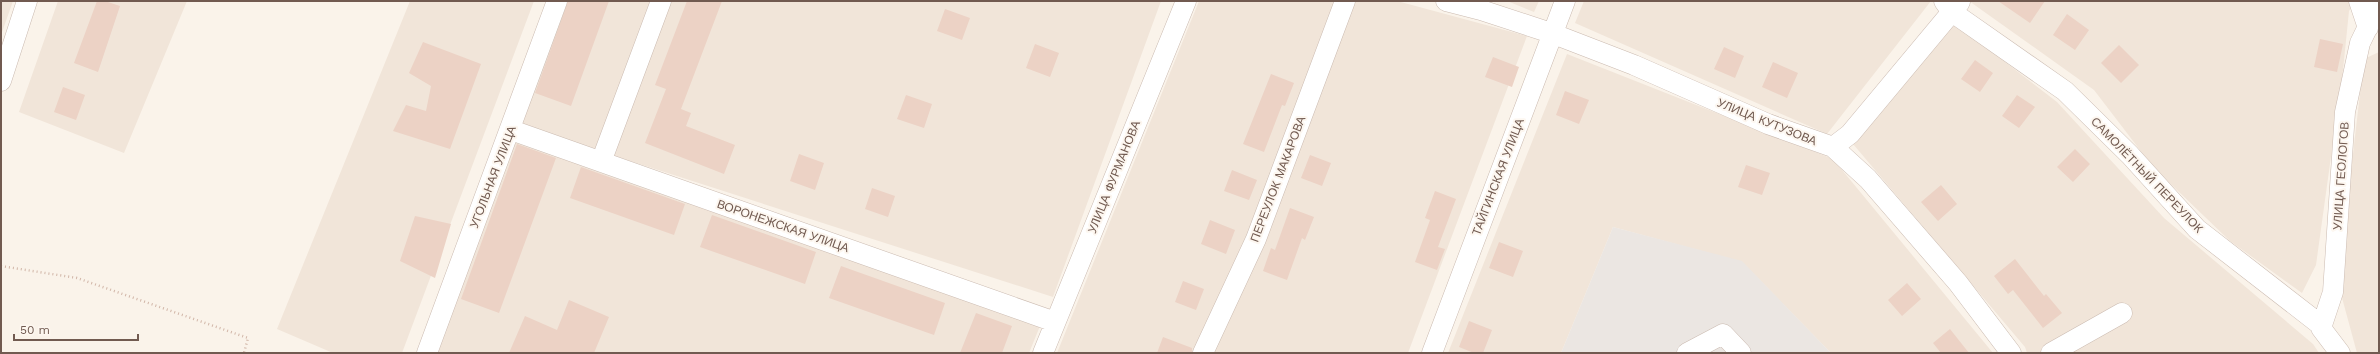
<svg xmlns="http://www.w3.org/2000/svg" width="2380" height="354" viewBox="0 0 2380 354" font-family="'Work Sans',sans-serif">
  <rect width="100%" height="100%" fill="#faf3ea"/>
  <path fill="#f1e5d9" d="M1 1H13L1 35Z
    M58 1H187L124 153 19 112Z
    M410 1H534L402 353H333L277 329Z
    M567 1H1161L1053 297 518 125Z
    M1199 1H1397L1527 36 1408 353H1057Z
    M1507 1H1539L1534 12Z
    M1584 1H1931L1827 134 1575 23Z
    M1969 1H2355L2349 11 2343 70 2316 265 2302 293 2230 241 2153 167 2094 90Z
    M1953 22 2057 102 2164 218 2313 344 2319 353H2027L2025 347 1853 144Z
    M2379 52V353H2357L2338 283 2364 59Z
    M1567 54 1833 159 1993 353H1831L1742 262 1613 227 1561 353H1448Z
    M516 138 1040 326 1029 353H435Z"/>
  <path fill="#ebe6e2" d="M1613 227 1742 261 1831 353H1561Z"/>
  <path fill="#ecd2c5" d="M97 1H105L120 6 98 72 74 63Z
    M568 1H609L571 106 535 93Z
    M687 1H722L681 109 691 113 686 126 735 145 724 174 645 143 666 89 655 85Z
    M1998 1H2045L2030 23Z
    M945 9 970 18 962 40 937 31Z
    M2067 14 2089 30 2075 50 2053 35Z
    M2320 39 2343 44 2337 72 2314 67Z
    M423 42 481 64 450 149 393 131 406 105 426 111 431 86 409 73Z
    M1035 44 1059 53 1050 77 1026 68Z
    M2119 45 2139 65 2121 83 2101 63Z
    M1724 47 1744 56 1735 78 1714 69Z
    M1493 57 1519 67 1512 87 1485 77Z
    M1975 60 1993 73 1980 92 1961 79Z
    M1773 62 1798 73 1787 98 1762 87Z
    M1271 74 1294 83 1285 106 1282 105 1264 152 1243 144Z
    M63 87 85 95 76 120 54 112Z
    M1565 91 1589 100 1579 124 1556 115Z
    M906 95 932 104 924 128 897 119Z
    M2017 95 2035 107 2019 128 2002 116Z
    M517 144 556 158 499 313 461 299Z
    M2075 149 2090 164 2073 182 2057 167Z
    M799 154 824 163 815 190 790 181Z
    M1310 155 1331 163 1322 186 1301 178Z
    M1746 165 1770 173 1762 195 1738 187Z
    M581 167 685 204 674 235 570 198Z
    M1232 170 1257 180 1249 200 1224 191Z
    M1941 185 1957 204 1938 221 1921 202Z
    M872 188 895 196 888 217 865 209Z
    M1435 191 1456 199 1438 247 1445 249 1437 270 1415 262 1430 220 1425 218Z
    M1290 208 1314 217 1305 240 1302 238 1287 280 1263 271 1271 248 1275 250Z
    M712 215 816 252 805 284 700 247Z
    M415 216 451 224 435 278 400 261Z
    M1210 220 1235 230 1226 254 1201 244Z
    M1499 242 1523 251 1513 277 1489 268Z
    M2015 259 2044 296 2046 294 2062 313 2043 328 2013 290 2008 294 1994 276Z
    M841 266 945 303 934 335 829 298Z
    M1183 281 1204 289 1196 310 1175 302Z
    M1907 283 1921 299 1902 316 1888 300Z
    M569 300 609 317 594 353H509L525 316 557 330Z
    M976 313 1012 326 1002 353H960Z
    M1469 321 1492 330 1483 353H1474L1459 347Z
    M1950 329 1969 353H1941L1933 343Z
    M1163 337 1192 348V353H1157Z"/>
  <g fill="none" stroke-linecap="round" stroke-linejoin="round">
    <defs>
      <path id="minor" d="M1446 1 1481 10 1551 33 1634 65 1768 124 1833 147 1868 179 1958 283 2011 353
        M1944 1 1952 12 2065 91 2130 155 2197 229 2322 326
        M2359 1 2368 28
        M1 81 27 1
        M511 130 1055 322
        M1833 147 1850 134 1960 2
        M601 162 661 1
        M427 353 557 1
        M1043 353 1186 1
        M1203 353 1256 239 1345 1
        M1432 353 1565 1
        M1687 353 1723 334 1741 353
        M2051 353 2122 313
        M2340 353 2321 328 2333 292 2345 112 2360 43 2379 4"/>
    </defs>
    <use href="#minor" stroke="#cbbbb1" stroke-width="21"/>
    <path stroke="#d1b6a8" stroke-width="2.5" stroke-dasharray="1 3" stroke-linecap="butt" d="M1 266 77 278 248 338 244 353"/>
    <use href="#minor" stroke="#fff" stroke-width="20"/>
  </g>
  <g text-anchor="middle" stroke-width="4" stroke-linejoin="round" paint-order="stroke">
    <g font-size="12" fill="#715a50" stroke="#fdf7f0">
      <text transform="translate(1767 122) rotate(22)" y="4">УЛИЦА КУТУЗОВА</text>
      <text transform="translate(2147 175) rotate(46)" y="4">САМОЛЁТНЫЙ ПЕРЕУЛОК</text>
      <text transform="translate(2341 176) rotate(-86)" y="4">УЛИЦА ГЕОЛОГОВ</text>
      <text transform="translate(493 177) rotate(-69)" y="4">УГОЛЬНАЯ УЛИЦА</text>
      <text transform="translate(1114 177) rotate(-68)" y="4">УЛИЦА ФУРМАНОВА</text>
      <text transform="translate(1498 177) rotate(-69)" y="4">ТАЙГИНСКАЯ УЛИЦА</text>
      <text transform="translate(1278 179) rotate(-69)" y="4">ПЕРЕУЛОК МАКАРОВА</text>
      <text transform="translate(783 226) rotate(19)" y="4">ВОРОНЕЖСКАЯ УЛИЦА</text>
    </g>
  </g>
  <rect width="2380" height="354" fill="none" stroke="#715a50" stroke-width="4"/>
  <path d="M14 334v6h124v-6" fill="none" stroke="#715a50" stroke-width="2"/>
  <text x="20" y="334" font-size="12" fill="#715a50" stroke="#fdf7f0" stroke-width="3" paint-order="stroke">50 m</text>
</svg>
